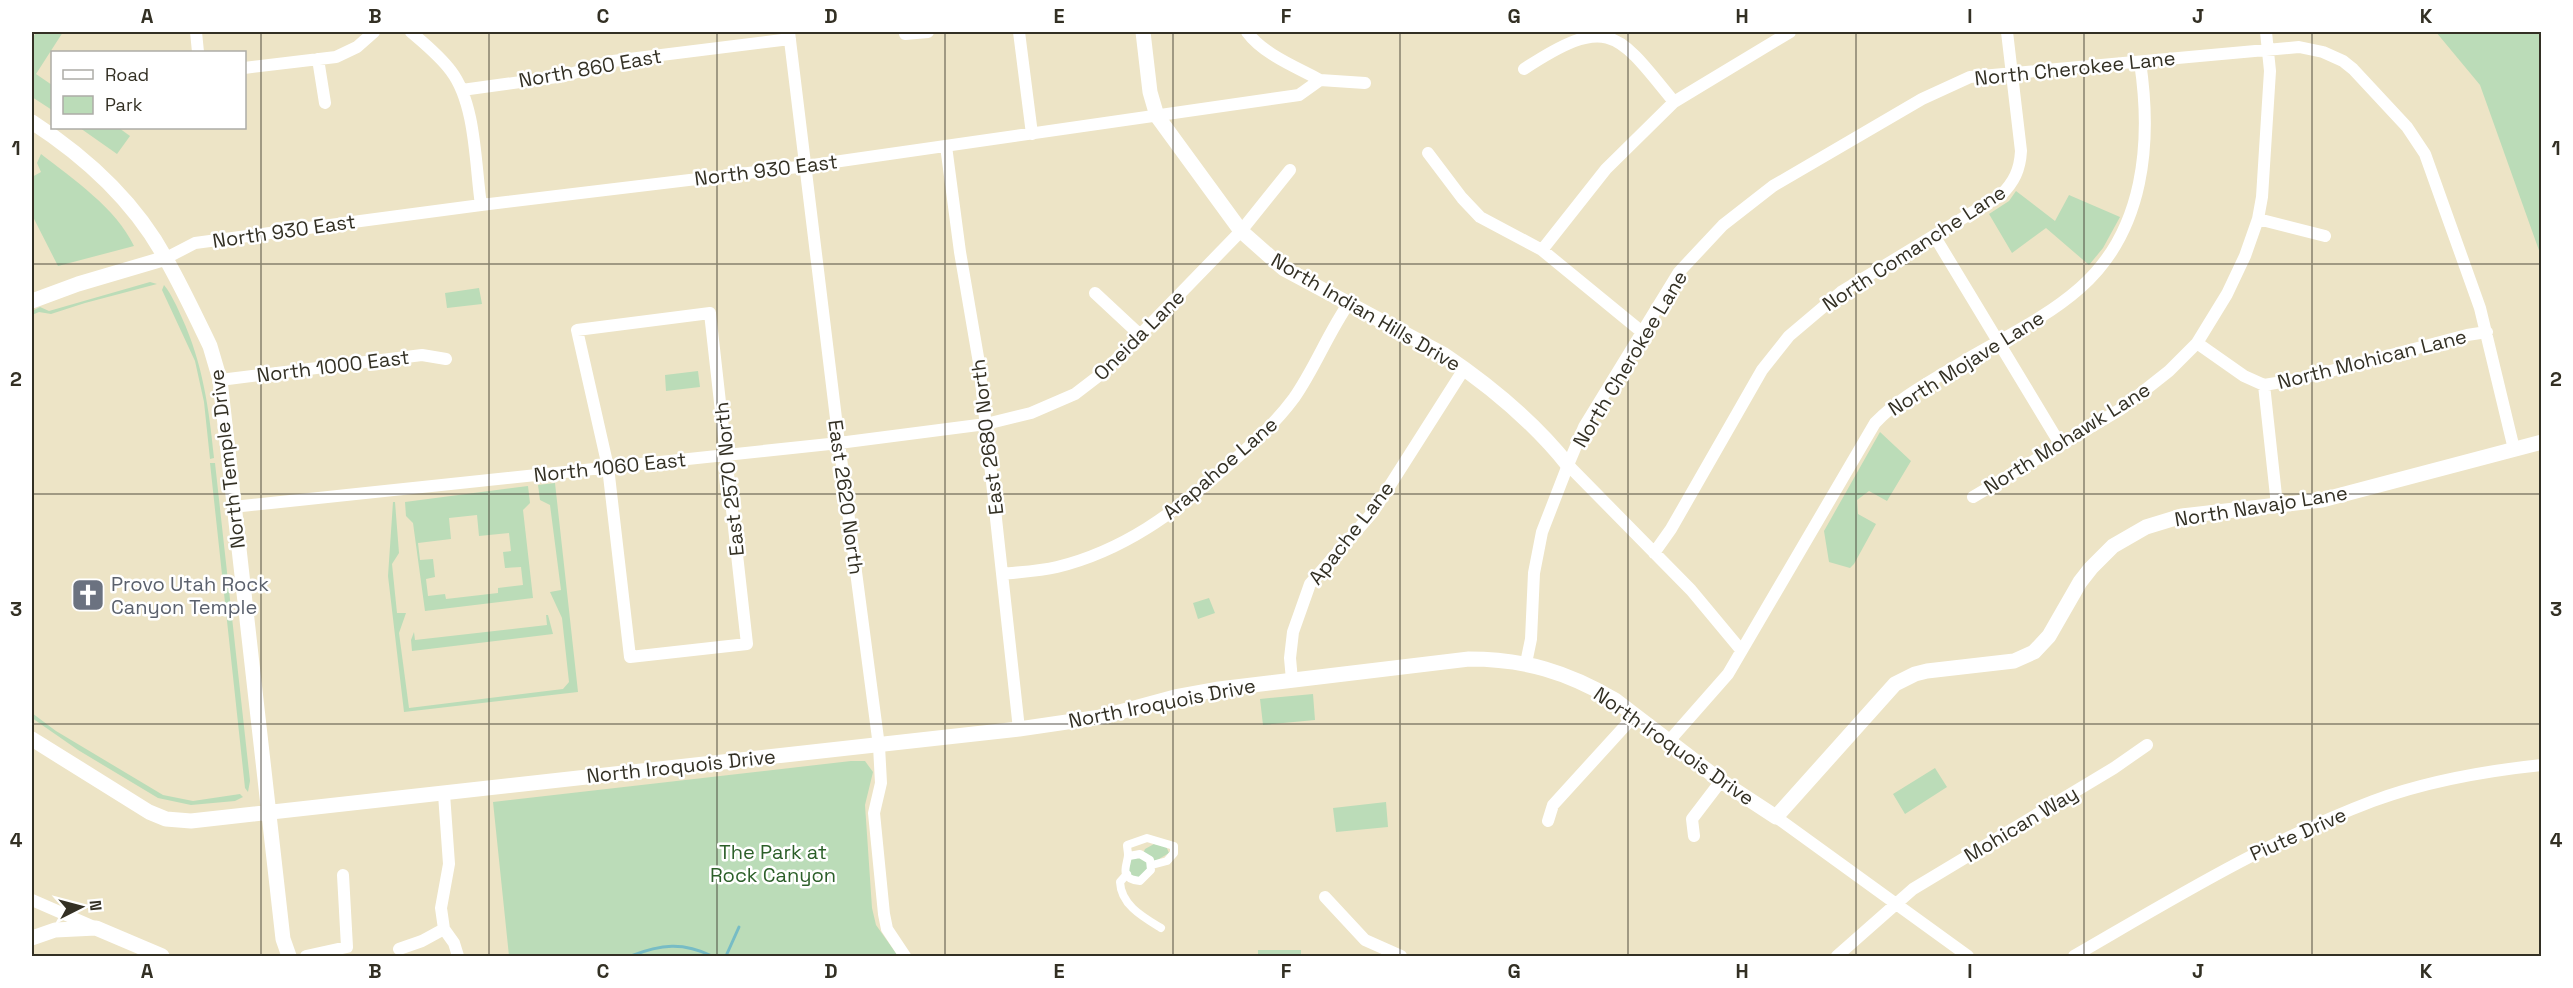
<svg xmlns="http://www.w3.org/2000/svg" width="2573" height="988" viewBox="0 0 2573 988" font-family="'Space Grotesk',sans-serif">
  <rect width="100%" height="100%" fill="#ede4c6"/>
  <path fill="#bbdcb8" fill-rule="evenodd" d="M63 32 36 74 52 85V110L32 97V39L36 33Z
    M2436 32H2541V256L2480 85Z
    M80 128H119L130 136 117 154Z
    M41 154C73 179 116 208 134 246L58 266 32 215V177L41 172 37 163Z
    M2016 191 2055 221 2069 195 2120 217 2103 248 2089 265 2046 228 2012 253 1989 214 2009 201Z
    M150 282 157 284 85 303 51 314 39 312 32 315V311L40 307 49 311Z
    M164 285C172 295 177 307 182 318 203 364 209 409 214 458L210 459 204 402 195 361 162 290Z
    M479 288 482 304 447 308 445 293Z
    M698 371 700 387 666 391 665 375Z
    M1880 432 1911 461 1887 501 1869 491 1857 500 1858 514 1876 524 1854 564 1850 568 1829 562 1824 531Z
    M210 463H215L250 781 248 792 245 788Z
    M555 483 578 692 404 712 388 576 393 502H395L399 553 392 564 397 613H406L399 633 409 708 563 689 569 682 562 618 550 592 561 590 550 505 540 500 538 485Z
    M528 486 530 503 523 510 533 598 425 611 413 523 406 516 405 502ZM477 515 479 536 509 533 511 551 503 552 505 568 521 567 523 585 498 588V593L446 599 445 594 428 596 426 579 435 577 433 559 420 560 418 543 451 539 449 518Z
    M1209 598 1215 613 1198 619 1193 603Z
    M546 615H548L553 634 412 651 411 640 414 632 415 640 547 625Z
    M1313 694 1315 720 1263 725 1260 699Z
    M32 713 56 731 163 795 193 801 240 794 243 797 235 801 191 805 158 798 78 750 32 718Z
    M851 761H865L873 772 865 805 872 908 876 925 898 956H509L493 802Z
    M1935 768 1947 787 1905 814 1893 794Z
    M1386 802 1388 827 1336 832 1333 808Z
    M1154 844 1166 846 1169 853 1154 862 1143 854 1145 849Z
    M1139 856 1150 863 1144 877H1133L1128 871 1129 858Z
    M1258 950H1301V956H1258Z"/>
  <g fill="none" stroke-linecap="round" stroke-linejoin="round">
    <path stroke="#77bcc5" stroke-width="3" d="M631 956C661 944 683 942 712 956
      M726 956 739 927"/>
    <path stroke="#fff" stroke-width="8" d="M1129 856 1140 854 1150 860 1151 870 1140 881C1117 879 1128 864 1128 855 1128 851 1127 848 1127 845L1147 838 1174 846V853L1167 861 1152 865
      M1127 874 1120 882C1121 905 1143 917 1161 928"/>
    <path stroke="#fff" stroke-width="12" d="M196 32 198 52
      M411 32C425 44 440 56 451 71 476 104 475 164 481 205
      M789 32 839 443 879 746 881 783 874 813 884 914 887 929 905 956
      M905 32V34L928 32
      M1019 32 1032 134
      M1247 32C1263 54 1296 67 1320 80
      M318 59 325 103
      M244 68 336 57 357 47 374 32
      M1524 69C1608 14 1617 31 1674 102
      M462 90 564 76 613 61 790 39
      M946 146 960 252 979 363 1019 729
      M1428 153 1462 198 1480 217 1542 250 1642 332
      M2258 219 2325 236
      M1935 237 2060 444
      M1542 250 1606 169 1674 102 1790 32
      M166 258 195 243 481 205 806 166 1299 95 1320 80 1365 83
      M1095 293 1139 334
      M710 313 747 644 630 657 608 467 577 330Z
      M2197 343 2244 376 2264 385 2300 379 2467 335 2487 332
      M220 380 422 355 446 359
      M2264 385 2277 505
      M1568 465 1691 590 1741 650
      M1973 497 2121 409 2169 371 2197 343 2227 294 2245 256 2258 219 2262 197 2270 71 2266 32
      M233 507 839 443 986 424 1031 413 1075 394 1105 371 1241 231 1290 170
      M1654 553 1671 529 1762 370 1789 336 1841 292 2001 195C2014 182 2020 170 2021 151L2007 32
      M1003 574C1021 572 1040 571 1057 567 1123 551 1174 513 1224 469 1249 447 1274 425 1294 398 1315 368 1328 333 1349 303
      M1526 663 1531 639 1534 573 1542 532 1568 465 1584 427 1679 272 1723 225 1773 186 1922 99 1970 77 2299 47 2323 52 2343 61 2353 69 2407 127 2425 154 2480 308 2514 449
      M1292 680 1290 658 1293 632 1310 584 1373 512 1464 369
      M1669 741 1728 674 1875 423C1901 396 1933 380 1964 361 2003 338 2046 318 2080 288 2145 231 2152 142 2140 62
      M444 794 449 864 441 908 444 929 454 943 458 956
      M1776 817 1968 956
      M1548 821 1553 805 1635 715
      M1694 836 1692 819 1721 781
      M1325 897 1365 940 1401 956
      M32 900 94 927
      M399 949 422 941 444 929
      M306 956 347 947 343 875
      M1837 956 1913 889 2114 768 2147 745
      M2074 956C2171 900 2267 841 2373 801 2427 781 2484 771 2542 765"/>
    <path stroke="#fff" stroke-width="15" d="M1143 32 1150 92 1157 116 1241 231 1284 269 1443 354C1489 385 1533 421 1568 465
      M32 122C86 157 135 202 166 259 182 287 196 317 210 346L220 380 283 939 289 956
      M32 301 78 284 166 258
      M32 739 149 812 166 819 191 821 1019 729 1101 717 1175 697 1219 689 1469 659C1525 659 1567 672 1615 700L1721 781 1776 817 1895 684 1915 674 1927 671 2014 661 2034 652 2049 636 2080 582 2091 568 2113 546 2146 527 2182 516 2322 500 2542 442
      M32 938 55 930 96 928 162 956"/>
  </g>
  <path fill="none" stroke="#333024" stroke-width="1.5" stroke-opacity="0.55" d="M261 32V956M489 32V956M717 32V956M945 32V956M1173 32V956M1400 32V956M1628 32V956M1856 32V956M2084 32V956M2312 32V956M32 264H2542M32 494H2542M32 724H2542"/>
  <defs>
    <symbol id="church-square" viewBox="-11 -11 22 22"><rect x="-9" y="-9" width="18" height="18" rx="4" fill="#6b7280" stroke="#fff"/><path d="M-1.2-6h2.4v3.5h3.3v2.4h-3.3V6h-2.4V-.1h-3.3v-2.4h3.3Z" fill="#fff"/></symbol>
  </defs>
  <g fill-rule="evenodd">
    <use href="#church-square" x="69" y="576" width="38" height="38"/>
  </g>
  <g text-anchor="middle" stroke-width="5" stroke-linejoin="round" paint-order="stroke">
    <g font-size="20" fill="#333024" stroke="#fff">
      <text transform="translate(590 68) rotate(-10)" y="7">North 860 East</text>
      <text transform="translate(2075 68) rotate(-6)" y="7">North Cherokee Lane</text>
      <text transform="translate(766 170) rotate(-7)" y="7">North 930 East</text>
      <text transform="translate(284 231) rotate(-8)" y="7">North 930 East</text>
      <text transform="translate(1914 248) rotate(-33)" y="7">North Comanche Lane</text>
      <text transform="translate(1366 312) rotate(30)" y="7">North Indian Hills Drive</text>
      <text transform="translate(1139 335) rotate(-45)" y="7">Oneida Lane</text>
      <text transform="translate(1630 359) rotate(-59)" y="7">North Cherokee Lane</text>
      <text transform="translate(2372 359) rotate(-14)" y="7">North Mohican Lane</text>
      <text transform="translate(1966 363) rotate(-32)" y="7">North Mojave Lane</text>
      <text transform="translate(333 366) rotate(-7)" y="7">North 1000 East</text>
      <text transform="translate(987 437) rotate(-97)" y="7">East 2680 North</text>
      <text transform="translate(2067 438) rotate(-32)" y="7">North Mohawk Lane</text>
      <text transform="translate(227 459) rotate(-97)" y="7">North Temple Drive</text>
      <text transform="translate(610 467) rotate(-6)" y="7">North 1060 East</text>
      <text transform="translate(1220 468) rotate(-41)" y="7">Arapahoe Lane</text>
      <text transform="translate(729 479) rotate(-96)" y="7">East 2570 North</text>
      <text transform="translate(846 497) rotate(82)" y="7">East 2620 North</text>
      <text transform="translate(2261 506) rotate(-9)" y="7">North Navajo Lane</text>
      <text transform="translate(1351 533) rotate(-52)" y="7">Apache Lane</text>
      <text transform="translate(1162 703) rotate(-11)" y="7">North Iroquois Drive</text>
      <text transform="translate(1674 746) rotate(35)" y="7">North Iroquois Drive</text>
      <text transform="translate(681 766) rotate(-6)" y="7">North Iroquois Drive</text>
      <text transform="translate(2021 824) rotate(-31)" y="7">Mohican Way</text>
      <text transform="translate(2298 834) rotate(-24)" y="7">Piute Drive</text>
    </g>
    <g font-size="20" fill="#5b616d" stroke="#fff" text-anchor="start">
      <text x="111" y="591">Provo Utah Rock<tspan x="111" dy="23">Canyon Temple</tspan></text>
    </g>
    <g font-size="20" fill="#2c5f29" stroke="#fff">
      <text x="773" y="859">The Park at<tspan x="773" dy="23">Rock Canyon</tspan></text>
    </g>
  </g>
  <rect width="2573" height="988" fill="none" stroke="#ffffff" stroke-width="66"/>
  <rect x="51" y="51" width="195" height="78" fill="#ffffff" stroke="#adaca7" stroke-width="1.5"/>
  <rect x="63" y="70" width="30" height="9" fill="#ffffff" stroke="#adaca7" stroke-width="1.5"/>
  <text x="105" y="81" font-size="18" fill="#333024">Road</text>
  <rect x="63" y="96" width="30" height="18" fill="#bbdcb8" stroke="#adaca7" stroke-width="1.5"/>
  <text x="105" y="111" font-size="18" fill="#333024">Park</text>
  <g transform="translate(81 907) rotate(84)" stroke="#ffffff" stroke-width="4.5" paint-order="stroke">
  <path d="M0-4.5L10 22L0 15L-10 22Z" fill="#333024"/>
  <text y="-9" font-size="16" font-weight="bold" text-anchor="middle" fill="#333024">N</text>
  </g>
  <rect x="33" y="33" width="2507" height="922" fill="none" stroke="#333024" stroke-width="2"/>
  <g font-size="20" text-anchor="middle" font-weight="bold" fill="#333024">
    <text x="147" y="23">A</text>
    <text x="375" y="23">B</text>
    <text x="603" y="23">C</text>
    <text x="831" y="23">D</text>
    <text x="1059" y="23">E</text>
    <text x="1286" y="23">F</text>
    <text x="1514" y="23">G</text>
    <text x="1742" y="23">H</text>
    <text x="1970" y="23">I</text>
    <text x="2198" y="23">J</text>
    <text x="2426" y="23">K</text>
    <text x="16" y="155">1</text>
    <text x="2556" y="155">1</text>
    <text x="16" y="386">2</text>
    <text x="2556" y="386">2</text>
    <text x="16" y="616">3</text>
    <text x="2556" y="616">3</text>
    <text x="16" y="847">4</text>
    <text x="2556" y="847">4</text>
    <text x="147" y="978">A</text>
    <text x="375" y="978">B</text>
    <text x="603" y="978">C</text>
    <text x="831" y="978">D</text>
    <text x="1059" y="978">E</text>
    <text x="1286" y="978">F</text>
    <text x="1514" y="978">G</text>
    <text x="1742" y="978">H</text>
    <text x="1970" y="978">I</text>
    <text x="2198" y="978">J</text>
    <text x="2426" y="978">K</text>
  </g>
</svg>
